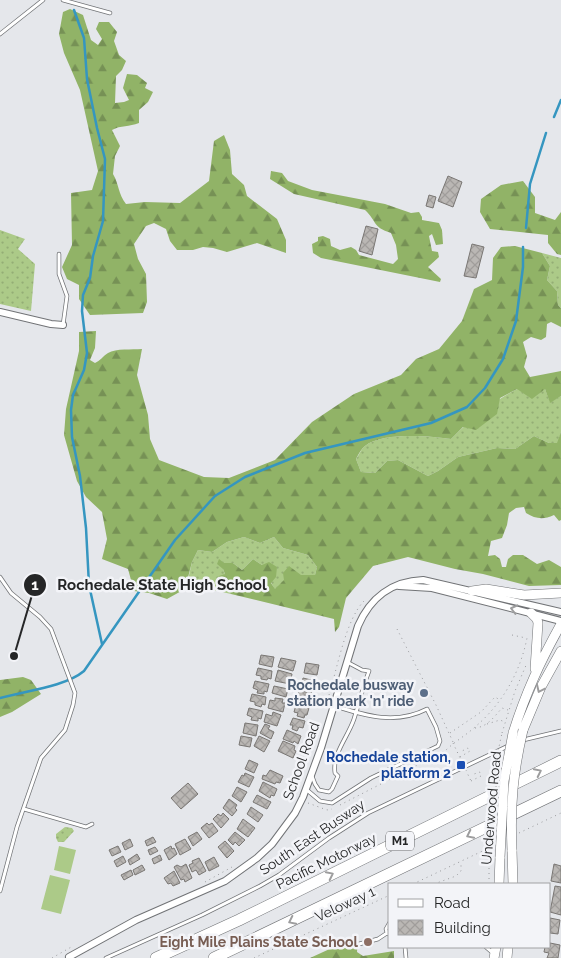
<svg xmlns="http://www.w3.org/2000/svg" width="561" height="958" viewBox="0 0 561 958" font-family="Raleway,sans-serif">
  <defs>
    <pattern id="grass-dots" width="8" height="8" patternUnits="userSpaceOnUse" patternTransform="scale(1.25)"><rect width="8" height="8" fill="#acca88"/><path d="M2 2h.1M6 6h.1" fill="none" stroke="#94ad75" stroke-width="1.8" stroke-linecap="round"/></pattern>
    <pattern id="forest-firs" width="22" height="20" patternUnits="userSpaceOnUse" patternTransform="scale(1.25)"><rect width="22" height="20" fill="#91b367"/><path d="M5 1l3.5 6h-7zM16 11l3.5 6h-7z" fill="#769155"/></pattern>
    <pattern id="building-cross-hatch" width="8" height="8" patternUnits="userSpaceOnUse" patternTransform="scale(1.25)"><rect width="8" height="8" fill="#bab7b4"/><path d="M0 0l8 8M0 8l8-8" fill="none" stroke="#a09d9b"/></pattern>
  </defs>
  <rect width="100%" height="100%" fill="#e5e7eb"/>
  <path fill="url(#grass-dots)" d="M0 230 25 239 18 249 35 264 31 311 0 304Z
    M542 253 561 258V308L558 305 557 291 547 280 550 266Z
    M517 389H545L550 402 561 396V432L558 443H549L534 436 515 449 497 448 458 457 438 471 428 476 398 460 387 461 375 473 361 472 356 459C359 455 361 449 365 446 382 432 430 436 451 439 470 420 492 402 517 389Z
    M244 537 260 543 274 537 283 548 308 555 317 567 315 575C297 575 288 576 275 590L262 565 253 559 242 570 233 563H224L223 569 225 574 218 584 231 594 187 584 192 562 198 550 212 552 227 542Z
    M65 827 72 828 74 831 64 842H58L56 838V834Z"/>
  <path fill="url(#forest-firs)" d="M70 9 83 15 91 40 98 45 102 39 96 29 99 22H109L117 32 114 41 119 55 126 61 122 70 116 76 115 103 124 102 129 100 123 88 127 74 137 75 147 83 145 88 153 92 148 102 139 110V123C129 127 121 125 112 130L120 146 115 156 113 174C119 184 118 194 126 204L145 202 180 203 209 181 214 141 224 135 230 150 232 174 244 185 247 196 277 219 286 240V253L257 243 227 252 213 248 203 247 193 250H177L170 241 166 229 154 223 146 226 134 244 138 259 146 274 147 302 143 313 90 315 79 299V285L67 279 62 267 72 245 71 193 92 190 98 171 80 90 64 53 59 34 63 12Z
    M271 171 282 173 288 181 312 190 385 204 411 213 419 212 422 217V220L439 223 442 230 443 244 436 245 432 234 429 236 432 251 438 252 439 257 428 267 441 279 440 282 321 258 313 253 312 244 318 241V237L323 236 330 239 331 246 340 250 351 247 356 250 359 255 393 264 398 259 396 245 391 233C372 227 377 221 365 210L294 194 270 179Z
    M523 181 535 197V213L555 220 561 212V255L557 254 548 243V235L490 229 480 212 481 199 501 185Z
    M515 246 542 253 550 266 547 280 557 291 558 305 561 308V327L551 322 547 324 546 337 541 340 531 337 523 342 527 356 524 367 530 377 561 371V396L550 403 545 389 532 399 517 389 500 398 497 414 476 430 463 427 451 439C430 436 382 432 365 446 361 449 358 455 356 459L361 472 375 473 387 461 398 460 428 476 438 471 458 457 497 448 515 449 534 436 549 443H557L561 432V520L559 521 554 515C543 520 536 519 526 513L524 507 516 508 509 513 507 525 502 538 491 541 488 556 495 555 500 559 502 567H506L508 559 513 555H523L537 564 549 560 561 567V585L529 586 483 574 455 569 408 557 373 566 346 598 339 627 335 632 334 619 231 594 218 584 219 576 225 574 223 569 217 564 219 559 224 563H233L242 570 253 559 262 565 269 562 277 567 276 577 271 583 275 589 284 580 283 573 289 566 301 575H315L317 567 308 555 283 548 274 537 260 543 244 537 227 542 212 552 198 550 192 562 185 589 167 599 149 593 134 591 128 569 102 559 107 539 102 512 86 497 77 481 64 435 66 409 79 351V332L96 331 95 348 90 360 95 363C100 361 103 356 108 353 116 348 132 350 142 349L137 375 148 415 150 439 159 460 204 477 229 478 275 460 312 422 354 394 401 375 416 359 439 349 462 321 474 289 492 280 493 258 501 247Z
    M23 677 31 680 41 694 12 712 0 717V680Z
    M358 936 357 952 363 956 394 951V958H310Z"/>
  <path fill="#acca88" d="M59 846 76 850 70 874 54 870Z
    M50 875 70 880 61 914 41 909Z"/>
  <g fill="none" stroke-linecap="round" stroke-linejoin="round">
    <path stroke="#3596c0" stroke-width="2.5" d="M74 10 84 38 87 79 97 128 105 159 103 221 93 256 90 278 83 295 82 311 87 353 84 370 73 395 71 410 72 437 80 476 86 528 89 585 102 644
      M554 117 561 100
      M526 228 530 184 546 133
      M0 698C24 691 65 687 84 671L175 540 215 496 245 477 305 453 431 423 467 407 485 388 503 359 516 321 523 267V247"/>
  </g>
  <path fill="url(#building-cross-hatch)" stroke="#797673" d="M448 176 462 182 453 207 438 201Z
    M429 195 436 197 433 208 426 206Z
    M366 226 378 229 372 255 359 251Z
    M472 244 484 247 476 278 464 276Z
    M261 655 274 657 272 667 259 664Z
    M281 658 296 661 293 671 278 667Z
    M306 663 319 665 317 675 304 673Z
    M258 668 272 671 271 679 268 678 267 680 261 679V676L256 675Z
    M278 670 292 674 290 684 275 681Z
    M303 678 315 681 312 692 301 689Z
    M255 681 269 684 267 692 264 691V694L257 693 258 690 253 688Z
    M274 686 288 689 286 697 272 693Z
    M299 691 312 693 309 704 305 703V701L303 703 297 702Z
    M252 694 266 697 265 705 262 704 261 707 255 705V702L250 701Z
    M275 698 283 699 282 703H285L283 712 268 708 270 700 275 701Z
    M296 705 309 708 307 715H305L304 718 297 716 298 713 294 712Z
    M249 708 263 711 261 719 258 718V721L251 720 252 717 247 715Z
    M273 712 281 715 277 726 264 722 266 714 272 716Z
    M293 718 305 721 303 728 299 727 297 731 292 729 293 725H290Z
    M245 723 258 725 256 736 243 733Z
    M265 724 270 726 268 729 274 732 271 739 260 733Z
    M287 730 301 736 298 744 294 741 293 743 283 739Z
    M241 736 252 738 250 747 239 745Z
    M259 736 270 741 264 752 254 746Z
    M283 741 295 746 294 750 296 751 293 758 278 751Z
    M249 760 258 764 254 773 245 769Z
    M270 770 283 776 280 783 276 782 275 784 262 779 263 775 266 776Z
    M245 773 254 777 249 787 238 782 242 775 244 776Z
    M263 782 277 789 274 796 271 795 270 798 259 791Z
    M188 783 198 794 181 809 171 798Z
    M237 787 247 792 241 802 232 796Z
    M257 795 271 802 267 809 253 802Z
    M229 799 237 805 235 808 237 810 232 816 223 808Z
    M251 807 263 815 258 822 247 814Z
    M223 813 229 819 221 828 213 819 218 814 221 816Z
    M243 819 255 828 248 837 237 829Z
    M207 823 209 825 212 823 218 831 209 838 201 828Z
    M197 832 202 839 193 846 188 837Z
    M235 832 245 840 239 846 235 842 233 845 228 840Z
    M153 837 156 842 147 846 145 841Z
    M130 839 133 846 125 850 122 843Z
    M185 839 191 849 180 855 175 844Z
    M225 841 234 851 227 858 218 847Z
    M118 846 121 852 112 856 109 850Z
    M171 846 172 849 174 848 177 854 169 860 164 850Z
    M155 847 158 851 150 855 148 850Z
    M137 854 140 859 130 865 128 860Z
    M160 855 162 860 154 864 152 859Z
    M123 856 126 862 117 867 114 861Z
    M214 857 219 866 209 871 205 862Z
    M199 858 206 871 199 875 196 870 192 872 189 865 193 863 192 861Z
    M186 864 192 878 185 882 184 879 181 880 174 867 177 865 181 867Z
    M554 864 561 866V883L551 881Z
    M142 865 145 870 135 875 133 870Z
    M131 870 133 875 124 880 121 875Z
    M174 871 180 883 173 886 171 883 168 884 164 878Z
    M555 886 561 887V915L550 912Z
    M550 918 560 920 558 934 550 933 551 926H550Z
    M550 943 560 945 558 958H547L549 953 544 952 545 947H550Z"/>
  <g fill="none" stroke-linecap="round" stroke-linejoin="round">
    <defs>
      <path id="lane" d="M63 0 110 13
        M0 34 43 0
        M59 254V274L67 296 63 325
        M0 577 11 593 40 617 51 629 75 693 73 705 65 730 41 758 17 827 0 891
        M523 740 561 731
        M312 776 315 784 319 790 329 792 332 789 338 776 335 773C332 754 348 737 354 719 359 703 363 687 369 671L362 670 347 662
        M307 790 320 801 332 803 371 778 438 746 440 741 436 727 427 709C396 725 366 716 335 706
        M24 809 86 827 92 824
        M390 922 386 929 387 933 390 935
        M359 944 378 939 387 933
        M405 947 406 958
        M486 947 493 953
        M106 958 202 915 260 886 279 875 329 838 368 813 510 745"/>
      <path id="street" d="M0 312 51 324 63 325
        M399 586 432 588 561 621
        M69 957 136 920 225 881 257 858 272 844 295 813 303 797 321 748 358 626C370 598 392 581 423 580L561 612"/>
      <path id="secondary" d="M472 591 486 589 524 595 561 593
        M531 613 537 619 538 623 535 669
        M523 730 541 687 561 651
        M513 733C526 692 540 662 561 624
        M512 850 513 884
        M499 884 500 857
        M494 958 496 947
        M507 958 508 947"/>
      <path id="highway" d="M156 958 239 920 561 761
        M214 958 561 791"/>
    </defs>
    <use href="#lane" stroke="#717376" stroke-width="4.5"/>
    <use href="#street" stroke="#717376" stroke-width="8"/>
    <use href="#secondary" stroke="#717376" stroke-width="10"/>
    <use href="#highway" stroke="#717376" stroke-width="12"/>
    <path stroke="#999a9d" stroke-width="1" stroke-dasharray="1 4" stroke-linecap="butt" d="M397 629 436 705 453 742
      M512 635 526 638
      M329 695C337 669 346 619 364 601
      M487 724 500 720 505 722
      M475 728C487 727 494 717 502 708L508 710
      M450 733 481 712 495 697 500 700
      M502 733 515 691 527 663
      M460 757 470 751 468 748 462 751
      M471 781 481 776 480 772 474 774
      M308 803 327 810 332 809
      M340 805 445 751C454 742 465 736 475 727 502 704 520 673 527 638H529
      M519 833 561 813
      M205 882 232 867
      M413 884 491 847
      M434 884 456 876 461 871V864
      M489 884V865
      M52 958 73 946
      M254 958 390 895"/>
    <use href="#lane" stroke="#fff" stroke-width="3"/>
    <use href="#street" stroke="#fff" stroke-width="6"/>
    <use href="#secondary" stroke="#fff" stroke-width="9"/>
    <use href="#highway" stroke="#fff" stroke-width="11"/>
    <defs>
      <path id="secondary-bridge" d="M512 850C510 805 513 773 523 730
        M500 857 504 781 513 733"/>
    </defs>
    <use href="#secondary-bridge" stroke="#717376" stroke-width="10" stroke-linecap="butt"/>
    <path stroke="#999a9d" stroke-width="1" stroke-dasharray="1 4" stroke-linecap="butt" d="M453 743 471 781
      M489 865 494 770 502 733"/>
    <use href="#secondary-bridge" stroke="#fff" stroke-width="9"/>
  </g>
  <defs><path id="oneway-chevron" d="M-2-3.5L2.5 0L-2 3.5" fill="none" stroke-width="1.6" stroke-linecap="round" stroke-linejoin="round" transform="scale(1.25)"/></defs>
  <g stroke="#9d9d9e">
    <use href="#oneway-chevron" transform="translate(514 609) rotate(-166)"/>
    <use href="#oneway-chevron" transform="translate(540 689) rotate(115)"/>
    <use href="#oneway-chevron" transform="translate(538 772) rotate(-26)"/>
    <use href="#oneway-chevron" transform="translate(470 835) rotate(154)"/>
    <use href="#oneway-chevron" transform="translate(330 875) rotate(-26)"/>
    <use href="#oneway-chevron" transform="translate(292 921) rotate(154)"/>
  </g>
  <circle fill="#5c6f8a" stroke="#f3f4f8" stroke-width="2" cx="424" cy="693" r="5"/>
  <rect fill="#1a4fb4" stroke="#f3f4f8" stroke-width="2" x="456" y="760" width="10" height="10" rx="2.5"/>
  <circle fill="#8d6e63" stroke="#f3f4f8" stroke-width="2" cx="368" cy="942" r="5"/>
  <g text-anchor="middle" stroke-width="5" stroke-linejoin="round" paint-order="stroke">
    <rect fill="#f3f4f8" stroke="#636466" stroke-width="1" x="386" y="831.5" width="28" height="19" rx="4"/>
    <g font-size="12" font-weight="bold" fill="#252627">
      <text x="400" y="845">M1</text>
    </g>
    <g font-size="14" font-weight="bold" fill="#4e5e75" stroke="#f3f4f8" text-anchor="end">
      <text x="414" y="690">Rochedale busway<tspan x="414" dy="16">station park 'n' ride</tspan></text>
    </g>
    <g font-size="14" font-weight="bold" fill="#164399" stroke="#f3f4f8" text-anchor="end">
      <text x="451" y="762">Rochedale station,<tspan x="451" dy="16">platform 2</tspan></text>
    </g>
    <g font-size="14" fill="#252627" stroke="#f3f4f8">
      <text transform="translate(301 761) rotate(-70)" y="5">School Road</text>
      <text transform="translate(491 808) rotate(-85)" y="5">Underwood Road</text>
      <text transform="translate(312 837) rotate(-34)" y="5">South East Busway</text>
      <text transform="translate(326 861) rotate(-26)" y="5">Pacific Motorway</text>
      <text transform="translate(345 904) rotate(-25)" y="5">Veloway 1</text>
    </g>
    <g font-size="14" font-weight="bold" fill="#785e54" stroke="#f3f4f8" text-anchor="end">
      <text x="358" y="947">Eight Mile Plains State School</text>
    </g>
  </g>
  <path fill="none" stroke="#252627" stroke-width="2" d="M14 656L35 585"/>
  <g fill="#252627" stroke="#f3f4f8" stroke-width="2">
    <circle cx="14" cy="656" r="5"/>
    <circle cx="35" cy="585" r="12"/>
  </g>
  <g font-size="15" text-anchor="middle" font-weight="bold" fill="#fff">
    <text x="35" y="590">1</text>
  </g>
  <g font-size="15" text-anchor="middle" font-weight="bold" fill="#252627" stroke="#f3f4f8" stroke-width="5" stroke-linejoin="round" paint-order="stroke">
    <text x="162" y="590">Rochedale State High School</text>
  </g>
  <rect x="388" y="883" width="162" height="65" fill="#f3f4f8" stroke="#a1a2a4"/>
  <rect x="398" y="899" width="25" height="8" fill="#ffffff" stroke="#a1a2a4"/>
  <text x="434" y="908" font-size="15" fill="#252627">Road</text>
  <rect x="398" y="920" width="25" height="15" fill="url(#building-cross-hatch)" stroke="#a1a2a4"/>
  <text x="434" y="933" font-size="15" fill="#252627">Building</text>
</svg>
